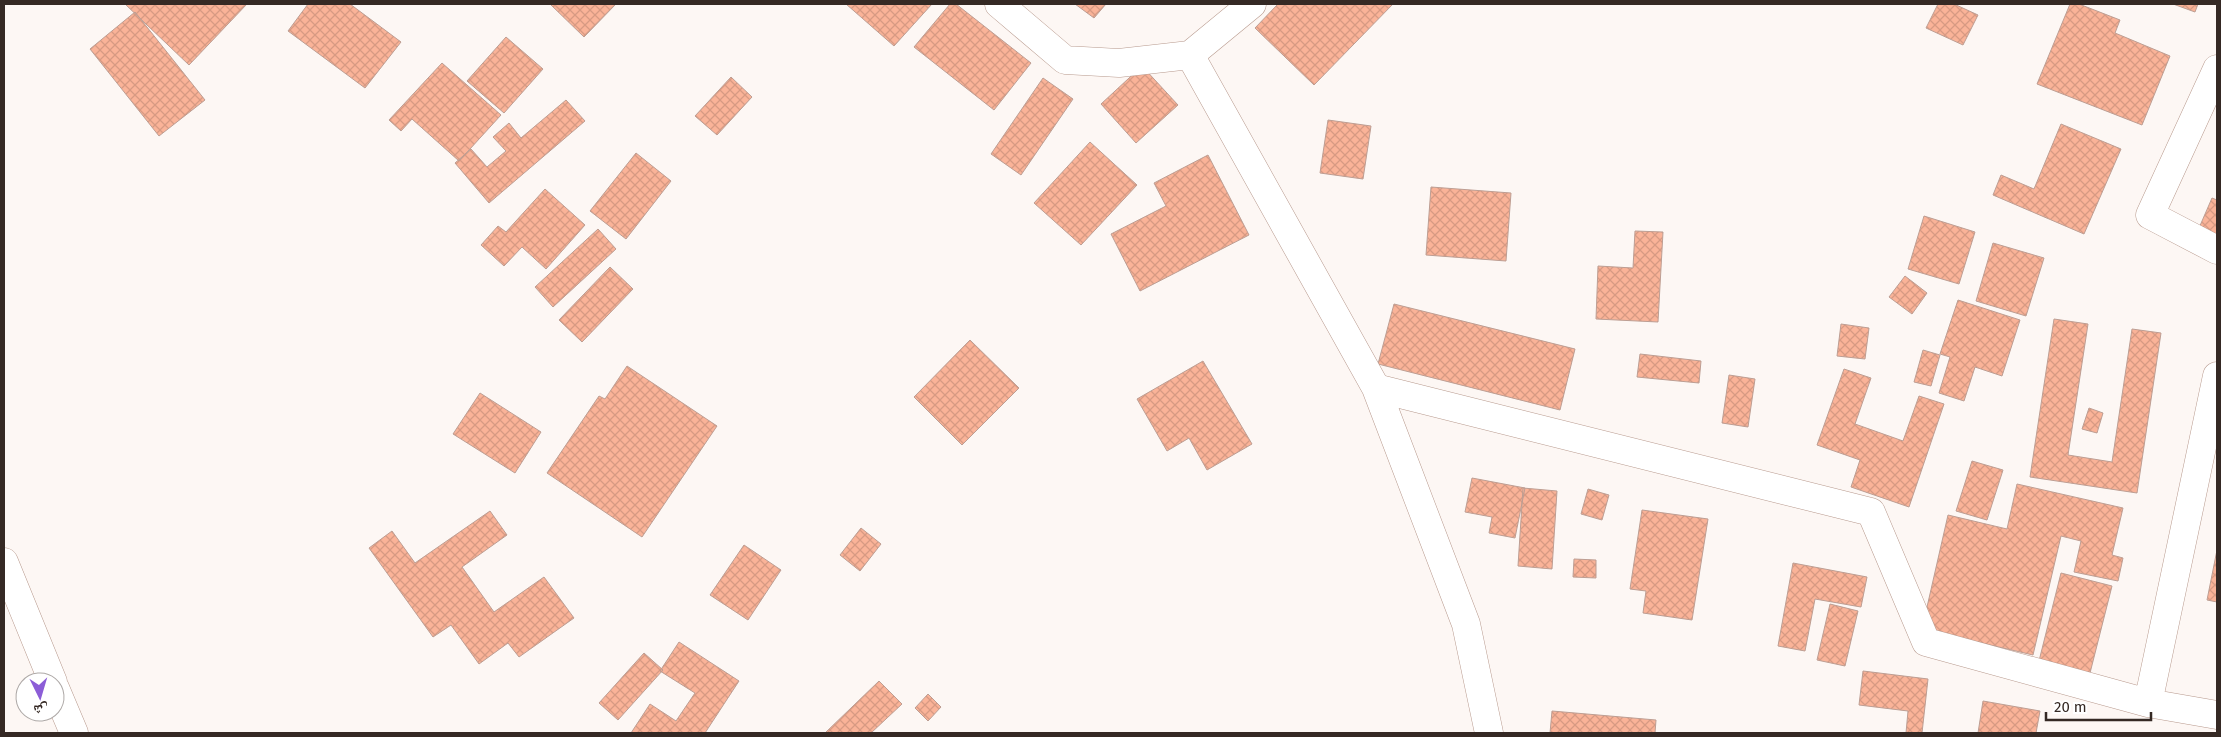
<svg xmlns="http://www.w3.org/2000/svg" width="2221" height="737" viewBox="0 0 2221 737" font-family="'Fira Sans','Noto Naskh Arabic',sans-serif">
  <defs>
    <pattern id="building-cross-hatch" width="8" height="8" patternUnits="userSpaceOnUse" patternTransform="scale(1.25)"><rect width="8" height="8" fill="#fab398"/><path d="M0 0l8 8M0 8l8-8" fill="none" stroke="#d79a83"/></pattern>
  </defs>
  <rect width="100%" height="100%" fill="#fdf7f4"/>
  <path fill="url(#building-cross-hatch)" stroke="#bd9e93" d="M125 4H247L189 65Z
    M308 4H350L401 42 365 88 288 31Z
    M550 4H616L584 37Z
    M846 4H932L894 46Z
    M950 4H956L1031 63 994 110 914 47Z
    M1075 4H1106L1094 18Z
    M1278 4H1393L1314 85 1255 28Z
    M1938 4H1954L1978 15 1963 45 1926 28Z
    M2070 4H2079L2120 20 2115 33 2170 56 2142 125 2037 84Z
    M2173 4H2198L2195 12Z
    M135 12 205 100 159 136 90 49Z
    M506 37 543 69 504 113 467 81Z
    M442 63 501 115 459 161 412 119 401 131 389 120Z
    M1142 66 1178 105 1136 143 1101 104Z
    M731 77 752 97 717 135 695 116Z
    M1043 78 1073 99 1021 175 991 154Z
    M566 100 585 121 489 203 455 163 471 149 487 167 506 151 493 137 509 123 521 138Z
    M1328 120 1371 126 1363 179 1320 173Z
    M2061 124 2121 149 2084 234 1993 195 2001 175 2034 189Z
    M1090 142 1137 185 1081 245 1034 203Z
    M636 153 671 181 626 239 590 211Z
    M1208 155 1249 235 1140 291 1111 234 1166 206 1154 183Z
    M1431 187 1511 193 1506 261 1426 255Z
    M545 189 585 225 546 269 522 247 504 266 481 245 498 226 506 232Z
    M2212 198 2217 200V236L2199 228Z
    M1924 216 1975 232 1959 284 1908 269Z
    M598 229 616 249 553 307 535 287Z
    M1635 231 1663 232 1658 322 1596 319 1598 266 1633 268Z
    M1993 243 2044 258 2026 316 1976 301Z
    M610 267 633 289 582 342 559 320Z
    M1905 276 1927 293 1912 314 1889 297Z
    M1958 300 2020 320 2002 376 1975 367 1964 401 1939 393 1950 357 1940 354Z
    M1394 304 1575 349 1560 410 1378 364Z
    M2054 319 2088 324 2068 455 2112 462 2132 329 2161 333 2137 493 2030 477Z
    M1841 324 1869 328 1865 359 1837 356Z
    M970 340 1019 388 962 445 914 397Z
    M1923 350 1940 355 1931 386 1914 382Z
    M1640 354 1701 361 1699 383 1637 377Z
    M1203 361 1252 444 1207 470 1189 438 1167 451 1137 399Z
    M627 366 717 426 642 537 547 473 599 396 605 399Z
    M1844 369 1871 378 1855 424 1903 441 1919 396 1944 404 1909 507 1851 487 1860 460 1817 445Z
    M1729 375 1755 379 1748 427 1722 423Z
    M480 393 541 432 515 473 453 434Z
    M2089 408 2103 413 2097 433 2082 429Z
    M1972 461 2003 470 1987 520 1956 511Z
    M1472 478 1525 488 1515 538 1489 533 1492 517 1465 512Z
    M2017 484 2123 508 2112 555 2123 558 2118 581 2074 572 2081 541 2061 536 2033 655 1922 629 1948 515 2007 529Z
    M1523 488 1557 491 1552 569 1518 566Z
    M1588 489 1609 495 1602 520 1581 514Z
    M1642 510 1708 519 1692 620 1643 613 1646 591 1630 589Z
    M490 511 507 535 462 567 494 612 544 577 574 618 519 657 508 643 479 664 451 625 433 637 369 548 392 531 415 563Z
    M861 528 881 544 860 571 840 555Z
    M744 545 781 570 748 620 710 595Z
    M2217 550V602L2207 600Z
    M1574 559 1596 560V578L1573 577Z
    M1793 563 1867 577 1861 607 1815 599 1805 651 1778 646Z
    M2061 573 2112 586 2090 673 2039 661Z
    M1830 604 1858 611 1845 666 1817 660Z
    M679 642 739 681 705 733H631L650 704 676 721 695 693 660 671Z
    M644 653 663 670 618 720 599 703Z
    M1863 671 1928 679 1922 733H1906L1908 711 1859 705Z
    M879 681 902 704 871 733H825Z
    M928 694 941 707 928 721 915 708Z
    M1983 701 2040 711 2036 733H1978Z
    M1552 711 1656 720 1655 733H1550Z"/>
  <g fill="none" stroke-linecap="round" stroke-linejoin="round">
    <defs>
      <path id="street" d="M999 4 1065 60 1119 63 1190 55 1252 4
        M1190 55 1376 388 1871 512 1926 642 2148 703 2217 715
        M2217 69 2150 215 2217 250
        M1376 388 1466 624 1489 733
        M4 562 53 682
        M55 688 74 733
        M2148 703 2217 376"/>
    </defs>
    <use href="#street" stroke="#b89a8e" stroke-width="29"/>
    <use href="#street" stroke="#fff" stroke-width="28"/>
  </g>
  <rect width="2221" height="737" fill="none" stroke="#352924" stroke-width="10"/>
  <g transform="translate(40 697) rotate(175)"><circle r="24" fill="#ffffff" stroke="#aea9a7"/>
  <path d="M0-4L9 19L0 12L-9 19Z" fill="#8c5dd7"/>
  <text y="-8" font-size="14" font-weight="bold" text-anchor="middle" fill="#352924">ش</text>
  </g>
  <path d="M2046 712v8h105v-8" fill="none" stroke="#352924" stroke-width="2.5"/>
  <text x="2054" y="712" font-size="15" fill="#352924" stroke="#ffffff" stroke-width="4" paint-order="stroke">20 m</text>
</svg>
